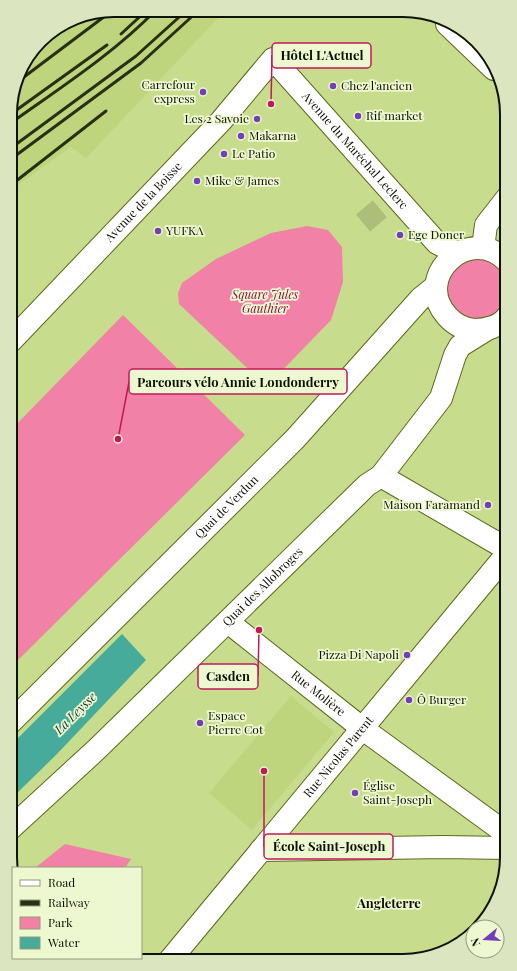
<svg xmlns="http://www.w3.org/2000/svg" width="517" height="971" viewBox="0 0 517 971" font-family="'Playfair Display',serif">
  <rect width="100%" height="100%" fill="#c8dc8e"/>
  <path fill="#bed47d" d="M114 10 216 11 220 16 86 158 71 147 11 190V100L21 68 45 36 74 18Z
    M291 696 334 732 252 830 209 793Z"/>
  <path fill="#f181a6" d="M307 226 328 230 342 247 343 282 331 320 273 380 258 378 179 304 178 293 182 283 216 259 271 233Z
    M481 257 506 271 507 306 481 322C476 321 468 320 463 318 442 307 442 272 463 261 468 258 476 258 481 257Z
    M123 315 245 435 10 668V431Z
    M65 844 131 859 125 868H35Z"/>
  <path fill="#46ab9a" d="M122 634 146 660 57 754 10 800V746Z"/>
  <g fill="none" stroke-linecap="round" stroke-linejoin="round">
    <path stroke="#acbe79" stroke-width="22" stroke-dasharray="22 11" stroke-linecap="butt" d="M363 223 381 208"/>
    <defs>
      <g id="minor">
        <path d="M447 24 494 69"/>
        <path id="s1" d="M11 341 221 121 273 59 437 243 457 253"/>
        <path d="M381 476 507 549"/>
        <path id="s2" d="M228 622 363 729 507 834"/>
        <path d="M261 850 443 847 507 848"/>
        <path id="s3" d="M170 960 507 554"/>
      </g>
      <g id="major">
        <path d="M483 248 486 225 507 198"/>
        <path d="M507 317C500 327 485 330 474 330 464 329 454 324 447 316 412 277 469 223 507 261"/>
        <path id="s4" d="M10 723 295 439 421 298 436 286"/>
        <path id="s5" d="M10 829 97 749 367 485 381 476 441 398 455 355 460 346 489 328"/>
      </g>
    </defs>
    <use href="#minor" stroke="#5b6a1b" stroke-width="24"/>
    <use href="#major" stroke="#5b6a1b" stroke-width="24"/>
    <use href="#minor" stroke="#fff" stroke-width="22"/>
    <use href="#major" stroke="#fff" stroke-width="22"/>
    <path stroke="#282f13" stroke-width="3" d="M121 34 147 10
      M16 83 113 10
      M11 114 107 45
      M11 123C60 88 113 54 156 10
      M11 148 136 56 187 10
      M11 159 141 63 198 11
      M11 185 106 111"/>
  </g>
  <g fill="#743fb6" stroke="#edf8d1" stroke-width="1.5">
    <circle cx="333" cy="86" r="4"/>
    <circle cx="203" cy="92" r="4"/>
    <circle cx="358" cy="116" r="4"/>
    <circle cx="257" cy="119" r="4"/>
    <circle cx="241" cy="136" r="4"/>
    <circle cx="224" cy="154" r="4"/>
    <circle cx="197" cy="181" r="4"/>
    <circle cx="158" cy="231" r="4"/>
    <circle cx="400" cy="235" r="4"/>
    <circle cx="488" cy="505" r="4"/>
    <circle cx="407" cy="655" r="4"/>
    <circle cx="409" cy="700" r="4"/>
    <circle cx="200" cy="723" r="4"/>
    <circle cx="355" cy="793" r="4"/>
  </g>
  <g text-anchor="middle" stroke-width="3.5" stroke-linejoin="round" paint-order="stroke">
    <g font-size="12" fill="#0e1300" stroke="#edf8d1" text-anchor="start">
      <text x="195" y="89" text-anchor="end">Carrefour<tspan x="195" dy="14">express</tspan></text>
      <text x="341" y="90">Chez l'ancien</text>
      <text x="366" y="120">Rif market</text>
      <text x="249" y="123" text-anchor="end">Les 2 Savoie</text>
      <text x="249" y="140">Makarna</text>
      <text x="232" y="158">Le Patio</text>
      <text x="205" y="185">Mike &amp; James</text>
      <text x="166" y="235">YUFKA</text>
      <text x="408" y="239">Ege Doner</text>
      <text x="480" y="509" text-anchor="end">Maison Faramand</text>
      <text x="399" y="659" text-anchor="end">Pizza Di Napoli</text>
      <text x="417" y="704">Ô Burger</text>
      <text x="208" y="720">Espace<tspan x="208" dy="14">Pierre Cot</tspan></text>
      <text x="363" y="790">Église<tspan x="363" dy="14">Saint-Joseph</tspan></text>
    </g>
    <g font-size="12" fill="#0e1300" stroke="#edf8d1">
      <text dy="4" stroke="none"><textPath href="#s1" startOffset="508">Avenue du Maréchal Leclerc</textPath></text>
      <text dy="4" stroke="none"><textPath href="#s1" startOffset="192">Avenue de la Boisse</textPath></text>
      <text dy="4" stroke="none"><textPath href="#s4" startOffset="306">Quai de Verdun</textPath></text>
      <text dy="4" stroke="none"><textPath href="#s5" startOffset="350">Quai des Allobroges</textPath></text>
      <text dy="4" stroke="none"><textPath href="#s2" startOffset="115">Rue Molière</textPath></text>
      <text dy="4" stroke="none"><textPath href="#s3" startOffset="264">Rue Nicolas Parent</textPath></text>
    </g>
    <g font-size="12" font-style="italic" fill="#861147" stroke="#edf8d1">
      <text x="265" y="299">Square Jules<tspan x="265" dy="14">Gauthier</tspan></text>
    </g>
    <g font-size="13" font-style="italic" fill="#15342e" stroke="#edf8d1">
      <text transform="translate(75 713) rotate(-45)" y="5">La Leysse</text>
    </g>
    <g font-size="13" font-weight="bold" fill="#0e1300" stroke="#edf8d1">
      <text x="389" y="908">Angleterre</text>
    </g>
  </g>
  <path d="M0 0H517V971H0ZM114 17H403A97 97 0 0 1 500 114V857A97 97 0 0 1 403 954H114A97 97 0 0 1 17 857V114A97 97 0 0 1 114 17Z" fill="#dbe6c0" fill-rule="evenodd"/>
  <path fill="none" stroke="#0e1300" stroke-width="2" d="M114 17H403A97 97 0 0 1 500 114V857A97 97 0 0 1 403 954H114A97 97 0 0 1 17 857V114A97 97 0 0 1 114 17Z"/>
  <path fill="none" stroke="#c2185b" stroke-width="1.5" d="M271 104L272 55M118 439L129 382M259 630L258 676M264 771L264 847"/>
  <g fill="#c2185b" stroke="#edf8d1" stroke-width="1.5">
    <circle cx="271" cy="104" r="4"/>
    <circle cx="118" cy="439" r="4"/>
    <circle cx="259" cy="630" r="4"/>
    <circle cx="264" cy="771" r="4"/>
  </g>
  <g fill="#edf8d1" stroke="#c2185b" stroke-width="1.5">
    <rect x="272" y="43" width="99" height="25" rx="4"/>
    <rect x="129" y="369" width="218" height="25" rx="4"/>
    <rect x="198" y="664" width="60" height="25" rx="4"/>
    <rect x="264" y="834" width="129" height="25" rx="4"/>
  </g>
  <g font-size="13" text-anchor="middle" font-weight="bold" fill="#0e1300">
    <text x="322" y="60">Hôtel L'Actuel</text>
    <text x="238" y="387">Parcours vélo Annie Londonderry</text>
    <text x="228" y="681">Casden</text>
    <text x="329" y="851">École Saint-Joseph</text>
  </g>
  <rect x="12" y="867" width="130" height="92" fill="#edf8d1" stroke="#949c7d"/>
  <rect x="20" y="880" width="20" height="6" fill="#ffffff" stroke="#949c7d"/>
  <text x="48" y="887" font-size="12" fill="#0e1300">Road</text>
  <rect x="20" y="900" width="20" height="6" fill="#282f13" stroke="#949c7d"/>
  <text x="48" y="907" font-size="12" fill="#0e1300">Railway</text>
  <rect x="20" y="917" width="20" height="12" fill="#f181a6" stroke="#949c7d"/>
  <text x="48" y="927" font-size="12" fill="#0e1300">Park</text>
  <rect x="20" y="937" width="20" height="12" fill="#46ab9a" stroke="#949c7d"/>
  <text x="48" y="947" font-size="12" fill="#0e1300">Water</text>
  <g transform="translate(485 939) rotate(252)"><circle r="19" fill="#edf8d1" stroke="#949c7d"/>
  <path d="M0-3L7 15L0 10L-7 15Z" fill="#743fb6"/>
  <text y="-6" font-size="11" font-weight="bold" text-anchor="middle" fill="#0e1300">N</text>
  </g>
</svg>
